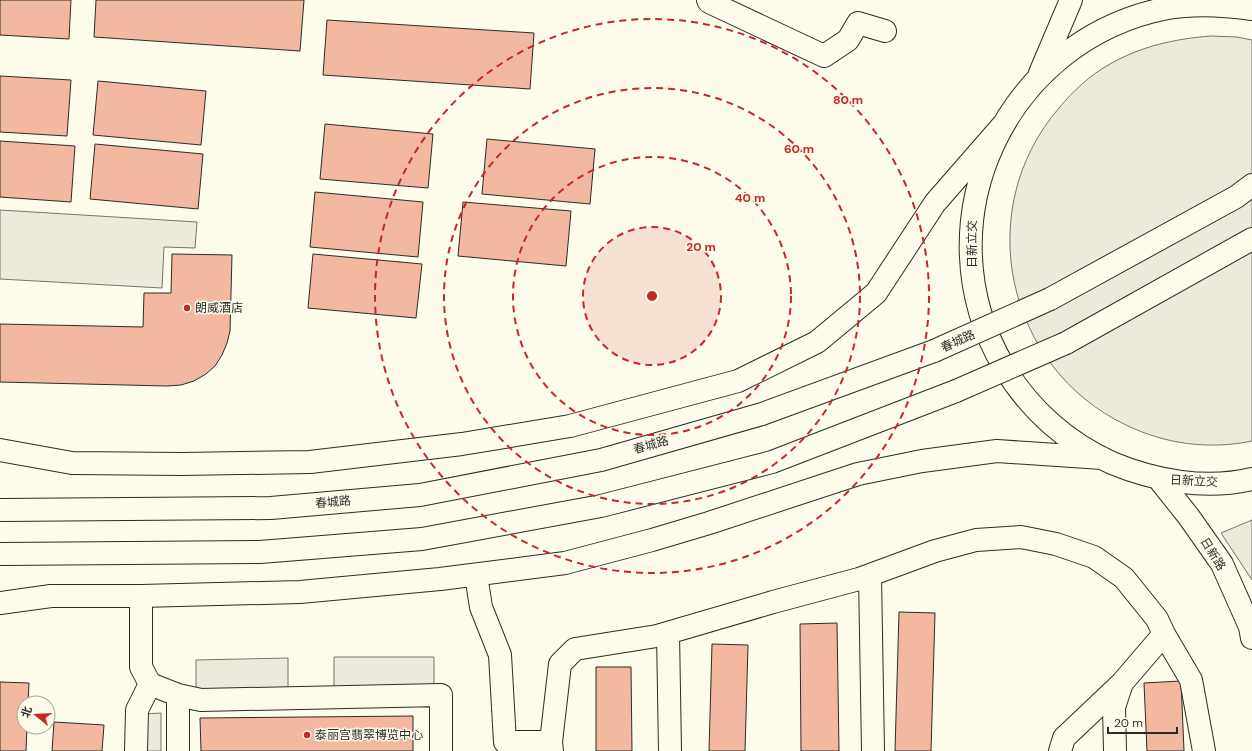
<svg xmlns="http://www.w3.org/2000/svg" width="1252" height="751" viewBox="0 0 1252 751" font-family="'DM Sans','Noto Sans SC',sans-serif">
  <rect width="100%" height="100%" fill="#fdfbea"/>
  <path fill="#ecebdb" stroke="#74746e" d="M1211 36 1237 37 1252 40V441C1209 450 1165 444 1126 425 1006 368 971 210 1059 108 1073 91 1090 75 1110 64 1142 46 1174 39 1211 36Z
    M1252 520V580L1221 533Z"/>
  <path fill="#eceadb" stroke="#74746e" d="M0 210 197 222 195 248 164 247 162 288 0 279Z
    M334 657H434V687L334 688Z
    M288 658V689L196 690V660Z
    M161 713V751H143V714Z"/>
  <path fill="#f2b8a0" stroke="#2b2b2b" d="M0 0H71L69 39 0 35Z
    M96 0H304L300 51 94 37Z
    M327 20 534 33 530 89 323 75Z
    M0 76 71 80 67 136 0 132Z
    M98 81 206 91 201 145 93 135Z
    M325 124 433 134 428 188 320 179Z
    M487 139 595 149 590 204 482 194Z
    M0 141 75 146 71 202 0 197Z
    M95 144 203 154 198 209 90 199Z
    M315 192 423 202 418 257 310 247Z
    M463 202 571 211 566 266 458 256Z
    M172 254 232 255 230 331 227 343 222 355 215 366 206 374 194 381 181 385 167 386 0 382V324L143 327 144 293H171Z
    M313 254 422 264 416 318 308 308Z
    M899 612 935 613 931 751H895Z
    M837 623 839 751H801L800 624Z
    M712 644 748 645 745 751H709Z
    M596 667H631L632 751H596Z
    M1181 681 1184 751H1147L1144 683Z
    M0 682 29 683 28 703H24V727H27L26 751H0Z
    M413 716V751H201L200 718Z
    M54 722 104 725 102 751H52Z"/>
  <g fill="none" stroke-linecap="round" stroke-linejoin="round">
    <defs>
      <path id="minor" d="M708 0 709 2 824 56 848 40 858 23 885 31
        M476 575 481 607 500 655 505 742H551L552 751
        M870 575 873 751
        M141 596V667L150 684 178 695V751
        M668 633 670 751
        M1164 634 1191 680 1204 751
        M178 695 201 700 441 695V751
        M551 742 560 664 575 649 657 636 773 602 859 579 935 551 976 540 1021 537 1056 544 1094 557 1124 578 1157 619 1164 634 1122 683 1114 707 1115 751
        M136 751 137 710 150 684
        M1060 751 1064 738 1121 684"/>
      <path id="major" d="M1252 9C1224 5 1196 3 1168 8 1005 39 919 223 1004 367 1029 409 1067 443 1112 463 1155 481 1206 490 1252 479
        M1040 73 1071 0
        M1050 299 1236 197 1252 185
        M1066 343 1252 239
        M0 450 72 463 182 464 310 462 462 444 570 426 738 381 817 342 876 293 935 203 1003 125
        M1158 478 1189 517 1222 564 1250 627 1252 638
        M0 510 271 508 420 495 601 460 762 414 934 351
        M0 554 260 552 422 539 601 506 772 462 956 391
        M0 603 51 596H141L300 592 440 579 565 563 652 540 709 523 858 474 922 461 997 451 1102 458"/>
    </defs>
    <use href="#minor" stroke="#2b2b2b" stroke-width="24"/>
    <use href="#major" stroke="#2b2b2b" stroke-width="24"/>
    <use href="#minor" stroke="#fdfbea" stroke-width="22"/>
    <use href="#major" stroke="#fdfbea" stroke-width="22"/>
    <defs>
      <path id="major-bridge" d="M934 351 1050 299
        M956 391 1066 343"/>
    </defs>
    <use href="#major-bridge" stroke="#2b2b2b" stroke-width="24" stroke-linecap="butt"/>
    <use href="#major-bridge" stroke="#fdfbea" stroke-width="22"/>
  </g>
  <circle cx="652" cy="296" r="69" fill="#c62828" fill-opacity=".12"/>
  <g fill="none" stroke="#c62828" stroke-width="2" stroke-dasharray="7 5">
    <circle cx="652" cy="296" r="69"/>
    <circle cx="652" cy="296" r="139"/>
    <circle cx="652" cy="296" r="208"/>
    <circle cx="652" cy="296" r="277"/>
  </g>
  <g fill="#c62828" stroke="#fdfbea" stroke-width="1.5">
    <circle cx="187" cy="308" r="4"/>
    <circle cx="307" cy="735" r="4"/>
  </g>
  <g text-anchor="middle" stroke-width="3" stroke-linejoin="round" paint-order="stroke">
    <g font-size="12" fill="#2b2b2b" stroke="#fdfbea">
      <text transform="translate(972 244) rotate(-90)" y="4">日新立交</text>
      <text transform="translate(958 341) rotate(-24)" y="4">春城路</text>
      <text transform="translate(651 445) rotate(-16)" y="4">春城路</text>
      <text transform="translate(1194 481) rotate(3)" y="4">日新立交</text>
      <text transform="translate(333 502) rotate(-5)" y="4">春城路</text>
      <text transform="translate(1213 554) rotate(58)" y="4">日新路</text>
    </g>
    <g font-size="12" fill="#2b2b2b" stroke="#fdfbea" text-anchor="start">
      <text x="195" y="312">朗威酒店</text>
      <text x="315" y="739">泰丽宫翡翠博览中心</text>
    </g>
  </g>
  <circle cx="652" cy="296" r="6" fill="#c62828" stroke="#fdfbea" stroke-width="2"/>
  <g font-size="12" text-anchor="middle" font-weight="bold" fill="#c62828" stroke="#fdfbea" stroke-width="3" stroke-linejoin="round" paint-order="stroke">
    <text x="848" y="104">80 m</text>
    <text x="799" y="153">60 m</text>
    <text x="750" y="202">40 m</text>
    <text x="701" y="251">20 m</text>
  </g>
  <g transform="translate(36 715) rotate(288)"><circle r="19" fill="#fdfbea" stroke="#a9a89e"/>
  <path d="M0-3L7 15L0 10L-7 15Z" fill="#c62828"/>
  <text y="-6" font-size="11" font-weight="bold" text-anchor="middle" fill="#2b2b2b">北</text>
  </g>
  <path d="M1108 727v6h69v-6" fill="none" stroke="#2b2b2b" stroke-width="2"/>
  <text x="1114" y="727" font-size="12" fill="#2b2b2b" stroke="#fdfbea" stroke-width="3" paint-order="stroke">20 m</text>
</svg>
